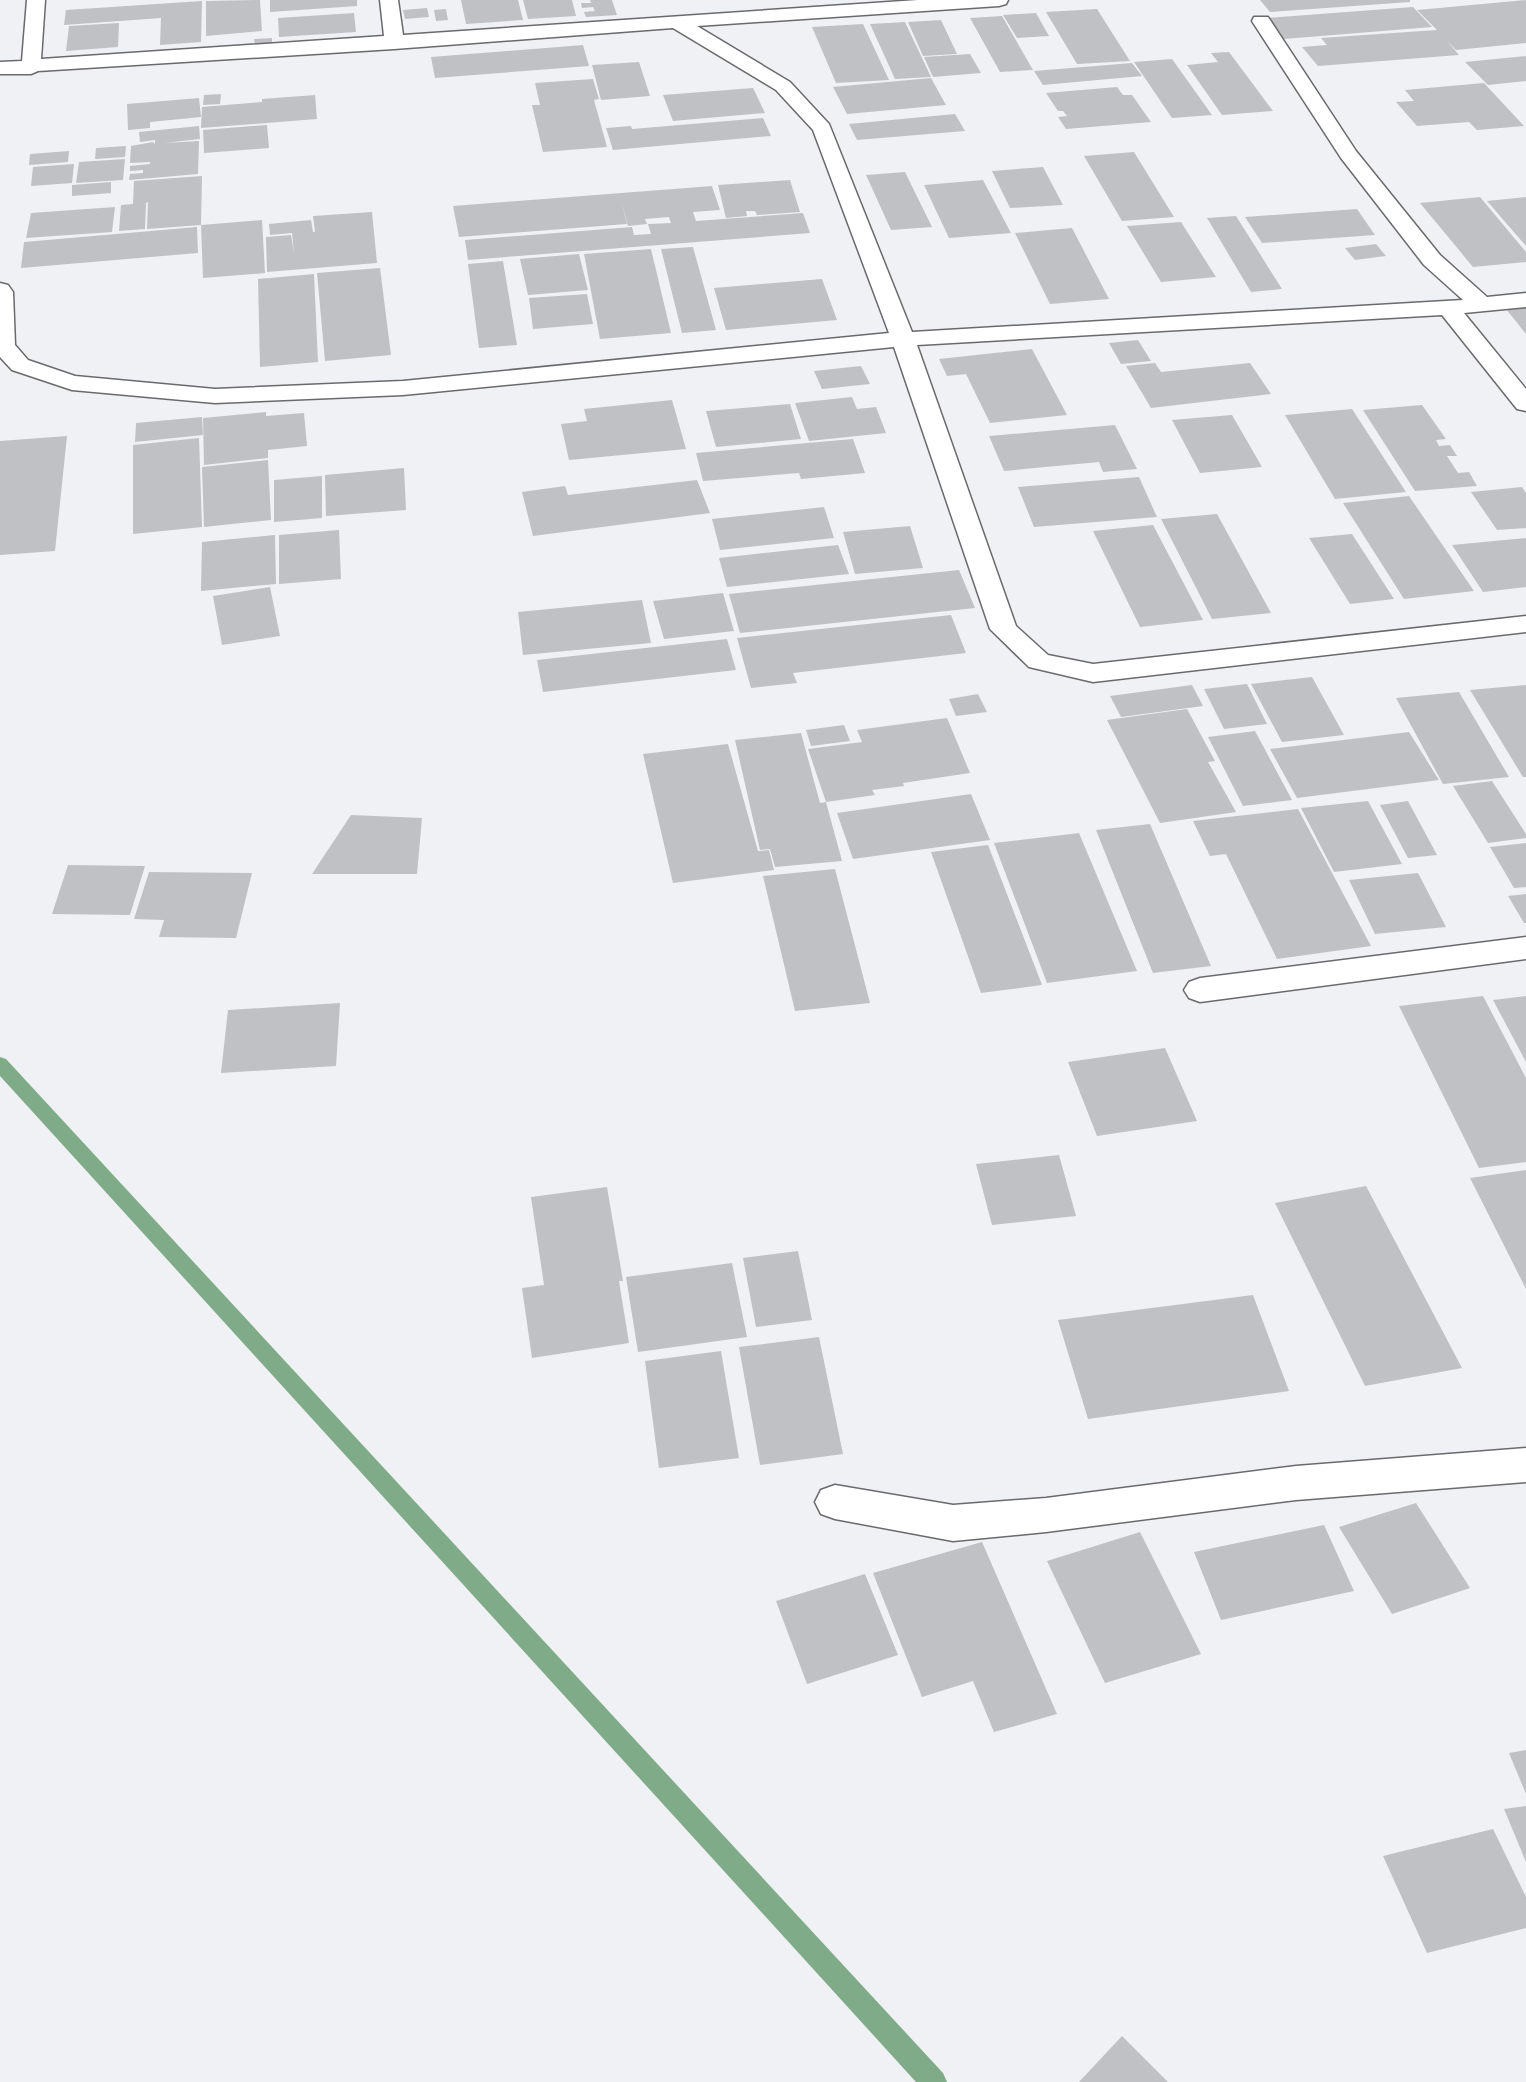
<svg xmlns="http://www.w3.org/2000/svg" width="1526" height="2082" viewBox="0 0 1526 2082" font-family="'Work Sans',sans-serif">
  <rect width="100%" height="100%" fill="#f0f1f4"/>
  <g fill="none" stroke-linecap="round" stroke-linejoin="round">
    <path fill="#7fab89" fill-rule="evenodd" d="M0 1057 6 1059 943 2073 947 2082H916L0 1076Z"/>
  </g>
  <path fill="#c0c1c4" d="M260 0 262 31 206 36V1Z
    M270 0H357V6L270 12Z
    M461 0H518L523 20 466 24Z
    M523 0H572L576 16 528 19Z
    M590 0H612L617 15 586 17 584 12 595 11 593 7 582 8 581 3H591Z
    M1260 0H1410V2L1270 12Z
    M1526 0V43L1456 50 1447 41 1459 55 1318 66 1302 47 1327 45 1321 38 1437 30 1417 10Z
    M202 1 201 42 160 45 161 18 64 25 66 10Z
    M1413 7 1432 27 1284 39 1267 18Z
    M427 8 429 17 405 19 403 10Z
    M446 9 448 20 436 21 434 10Z
    M1097 9 1130 61 1077 64 1046 12Z
    M354 13 356 32 279 37 278 18Z
    M1036 13 1049 36 1017 38 1003 15Z
    M1002 16 1033 70 1000 72 970 18Z
    M941 20 957 54 923 56 908 22Z
    M905 22 931 77 895 79 870 24Z
    M119 23 118 47 66 51 69 26Z
    M863 24 889 80 836 83 812 27Z
    M272 38V45L255 46 254 39Z
    M583 45 589 66 435 78 431 57Z
    M1229 52 1273 111 1222 115 1187 65 1218 62 1211 53Z
    M970 54 981 73 933 77 924 57Z
    M1526 56V81L1488 85 1465 62Z
    M1172 59 1212 115 1172 118 1134 62Z
    M639 62 650 96 601 100 592 65Z
    M1132 63 1142 76 1043 85 1034 71Z
    M931 78 946 105 847 114 833 87Z
    M593 79 599 99 594 100 607 147 543 152 532 105H540L535 83Z
    M1484 83 1524 126 1477 130 1469 122 1417 126 1396 102 1414 101 1405 90Z
    M1117 87 1123 95H1132L1151 122 1066 129 1058 117 1067 116 1063 111H1058L1046 93Z
    M753 88 765 113 673 121 663 95Z
    M221 94 220 104 203 105 204 95Z
    M315 95 317 119 201 128 202 107 262 102V99Z
    M199 98 201 117 150 122V128L128 130 127 104Z
    M955 114 965 131 857 140 849 124Z
    M763 118 771 136 613 150 606 128 631 126 632 129Z
    M267 125 269 148 204 153 203 130Z
    M199 126 200 139 164 143 199 141 198 174 129 180 130 174 143 173V170L130 171V166L150 164V162L130 163 131 146 153 142 155 144V140L140 142 139 132Z
    M126 146 125 157 95 159 96 148Z
    M69 151 68 162 29 165 30 154Z
    M1134 152 1174 217 1122 221 1084 156Z
    M125 159 123 180 76 183 79 162Z
    M74 164 72 183 31 186 33 167Z
    M1043 167 1063 205 1010 208 992 171Z
    M905 172 932 227 891 230 866 175Z
    M202 176 201 225 147 229 148 202 146 203 145 229 119 231 121 205 133 204 134 181Z
    M790 180 800 212 757 215 755 211H746L747 216 726 218 718 185Z
    M983 180 1011 233 949 238 924 185Z
    M111 182V193L72 196V185Z
    M712 186 720 210 693 212 696 221 803 213 810 233 468 260 465 240 632 227 634 235 651 234 648 224 671 223 669 217 645 219 647 224 628 226 621 200 627 224 459 237 453 206Z
    M1480 197 1526 252V262L1473 267 1420 203Z
    M1526 197V246L1487 201Z
    M115 207 112 232 26 238 31 213Z
    M1357 209 1375 235 1262 243 1245 217Z
    M372 212 377 263 267 272 266 237 291 235 294 253 292 233 270 235 269 224 311 220 313 232H315L313 216Z
    M1236 216 1282 289 1251 292 1207 218Z
    M262 220 265 273 203 278 201 225Z
    M1181 222 1216 277 1161 282 1127 226Z
    M197 227 198 253 21 268 24 242Z
    M1072 228 1109 299 1050 304 1015 233Z
    M1376 244 1386 256 1355 260 1345 248Z
    M693 247 716 330 682 333 661 249Z
    M651 249 671 333 600 339 584 254Z
    M579 254 588 290 528 295 520 259Z
    M503 261 517 345 479 348 468 264Z
    M380 268 391 355 325 361 317 273Z
    M314 274 318 362 260 367 258 279Z
    M822 279 837 320 726 330 714 288Z
    M587 294 593 324 533 329 529 298Z
    M1526 307V334L1506 309Z
    M1138 340 1151 361 1121 364 1109 343Z
    M1032 349 1067 415 990 423 966 374 947 376 939 359Z
    M1155 363 1161 372 1250 363 1271 394 1151 408 1126 366Z
    M861 366 870 384 822 389 814 371Z
    M852 397 857 409 876 407 886 433 809 441 795 403Z
    M672 400 686 449 569 460 561 424 587 421 584 409Z
    M790 404 801 439 716 447 706 411Z
    M1422 405 1446 439 1436 440 1439 446 1450 445 1457 456H1447L1458 473 1469 472 1477 486 1415 491 1363 410Z
    M1352 409 1406 492 1335 499 1285 415Z
    M266 412V416L304 413 307 446 268 450V458L204 465 203 418Z
    M1232 415 1262 467 1200 473 1172 420Z
    M202 417 203 435 135 442 136 423Z
    M1115 425 1137 469 1103 472 1099 462 1004 471 989 436Z
    M67 436 55 551 0 555V441Z
    M199 438 202 527 133 534V445Z
    M853 439 865 473 801 479 799 473 703 481 696 453Z
    M268 460 271 520 204 527 202 467Z
    M404 468 406 510 326 516 325 475Z
    M322 476V518L274 522V480Z
    M1139 477 1157 517 1034 527 1018 487Z
    M697 480 710 513 533 536 522 492 565 486 568 495Z
    M1522 487 1526 493V528L1497 530 1471 492Z
    M1409 496 1474 591 1404 599 1343 503Z
    M824 507 834 538 720 550 712 519Z
    M1217 514 1271 613 1212 619 1161 519Z
    M1153 525 1203 620 1140 627 1093 531Z
    M910 526 923 568 855 574 843 532Z
    M339 530 341 579 279 584V535Z
    M1352 534 1394 599 1350 604 1309 538Z
    M275 535 276 584 201 591 202 542Z
    M1526 538V587L1483 592 1452 545Z
    M838 545 849 574 727 587 719 558Z
    M959 570 975 608 740 633 729 594Z
    M270 587 280 636 222 645 213 596Z
    M723 593 734 631 664 639 653 601Z
    M642 600 651 643 523 655 518 612Z
    M951 615 966 653 793 673 797 683 751 688 737 638Z
    M727 639 736 670 543 692 537 660Z
    M1312 677 1344 735 1282 742 1251 684Z
    M1247 684 1267 724 1224 729 1204 689Z
    M1192 685 1203 706 1121 717 1110 696Z
    M1526 685V777H1523L1470 690Z
    M1459 692 1509 777 1443 784 1396 698Z
    M978 694 987 712 956 716 949 699Z
    M1187 709 1215 761 1208 762 1236 812 1160 823 1107 720Z
    M947 718 970 773 903 783 904 786 872 790 875 795 826 802 808 749 862 742 857 730Z
    M844 725 850 741 811 746 806 730Z
    M1255 731 1292 800 1243 806 1208 737Z
    M1409 732 1439 780 1297 798 1270 749Z
    M801 733 820 803 826 802 842 861 775 867 770 849 760 850 735 740Z
    M728 744 758 851 769 850 774 870 673 883 643 754Z
    M1492 781 1526 834V838L1488 843 1453 786Z
    M971 794 990 840 853 859 837 813Z
    M1368 801 1402 864 1334 872 1301 808Z
    M1408 801 1437 855 1408 858 1380 805Z
    M1298 809 1371 946 1277 959 1226 854 1210 856 1193 821Z
    M351 815 422 818 417 874H312Z
    M1150 824 1211 966 1153 973 1096 830Z
    M1079 833 1137 971 1047 983 994 843Z
    M1526 843V887L1514 888 1490 847Z
    M988 845 1042 985 981 993 931 852Z
    M68 865 145 866 130 915 52 914Z
    M835 869 870 1003 795 1011 763 876Z
    M149 872 252 873 236 938 159 937 164 920 134 919Z
    M1418 873 1446 927 1375 934 1349 880Z
    M1526 894V923H1524L1508 896Z
    M1483 996 1526 1078V1162L1479 1168 1399 1006Z
    M1526 996V1062L1493 1000Z
    M340 1003 336 1066 221 1073 228 1010Z
    M1165 1048 1197 1121 1097 1136 1068 1062Z
    M1059 1155 1076 1216 992 1225 976 1164Z
    M1526 1170V1289L1470 1178Z
    M1366 1186 1462 1368 1365 1386 1275 1203Z
    M607 1187 623 1281H619L629 1343 532 1358 522 1288 544 1285 531 1197Z
    M798 1251 812 1320 756 1327 743 1258Z
    M732 1263 747 1337 638 1352 626 1277Z
    M1253 1295 1289 1391 1088 1419 1058 1320Z
    M819 1337 843 1454 760 1465 739 1347Z
    M721 1351 739 1458 659 1468 645 1361Z
    M1416 1503 1470 1588 1392 1614 1339 1527Z
    M1324 1525 1354 1591 1221 1620 1194 1552Z
    M1140 1532 1201 1654 1105 1683 1047 1561Z
    M982 1542 1057 1714 994 1732 973 1681 922 1697 873 1573Z
    M865 1574 898 1655 807 1684 776 1601Z
    M1526 1750V1794L1509 1753Z
    M1526 1806V1862L1504 1809Z
    M1493 1829 1526 1897V1928L1427 1953 1383 1856Z
    M1122 2036 1168 2082H1079Z"/>
  <g fill="none" stroke-linecap="round" stroke-linejoin="round">
    <defs>
      <path id="minor" d="M27 0H45L41 59 384 36 380 0H398L403 35 918 0H1008L1006 4 999 6 697 26 790 82 829 124 912 332 1463 300 1424 265 1341 158 1252 21 1254 17H1268L1356 151 1440 255 1487 297 1526 293V307L1464 313 1526 389V411L1517 409 1442 315 917 345 1016 626 1048 655 1093 664 1526 616V632L1093 682 1029 667 990 629 894 347 403 395 215 403 72 390 12 370 0 357V283L8 285 13 292 15 345 28 360 75 376 215 389 403 381 889 333 813 130 776 90 673 28 394 49 38 71 31 74H0V62L22 61Z
        M1526 937V959L1200 1002 1189 998 1184 990 1189 982 1200 978Z
        M1526 1448V1482L1296 1500 1046 1532 953 1541 835 1519 821 1514 815 1502 821 1490 835 1485 953 1505 1046 1498 1296 1466Z"/>
    </defs>
    <use href="#minor" stroke="#6a6a6d" stroke-width="3"/>
    <use href="#minor" fill="#fff" fill-rule="evenodd"/>
  </g>
</svg>
